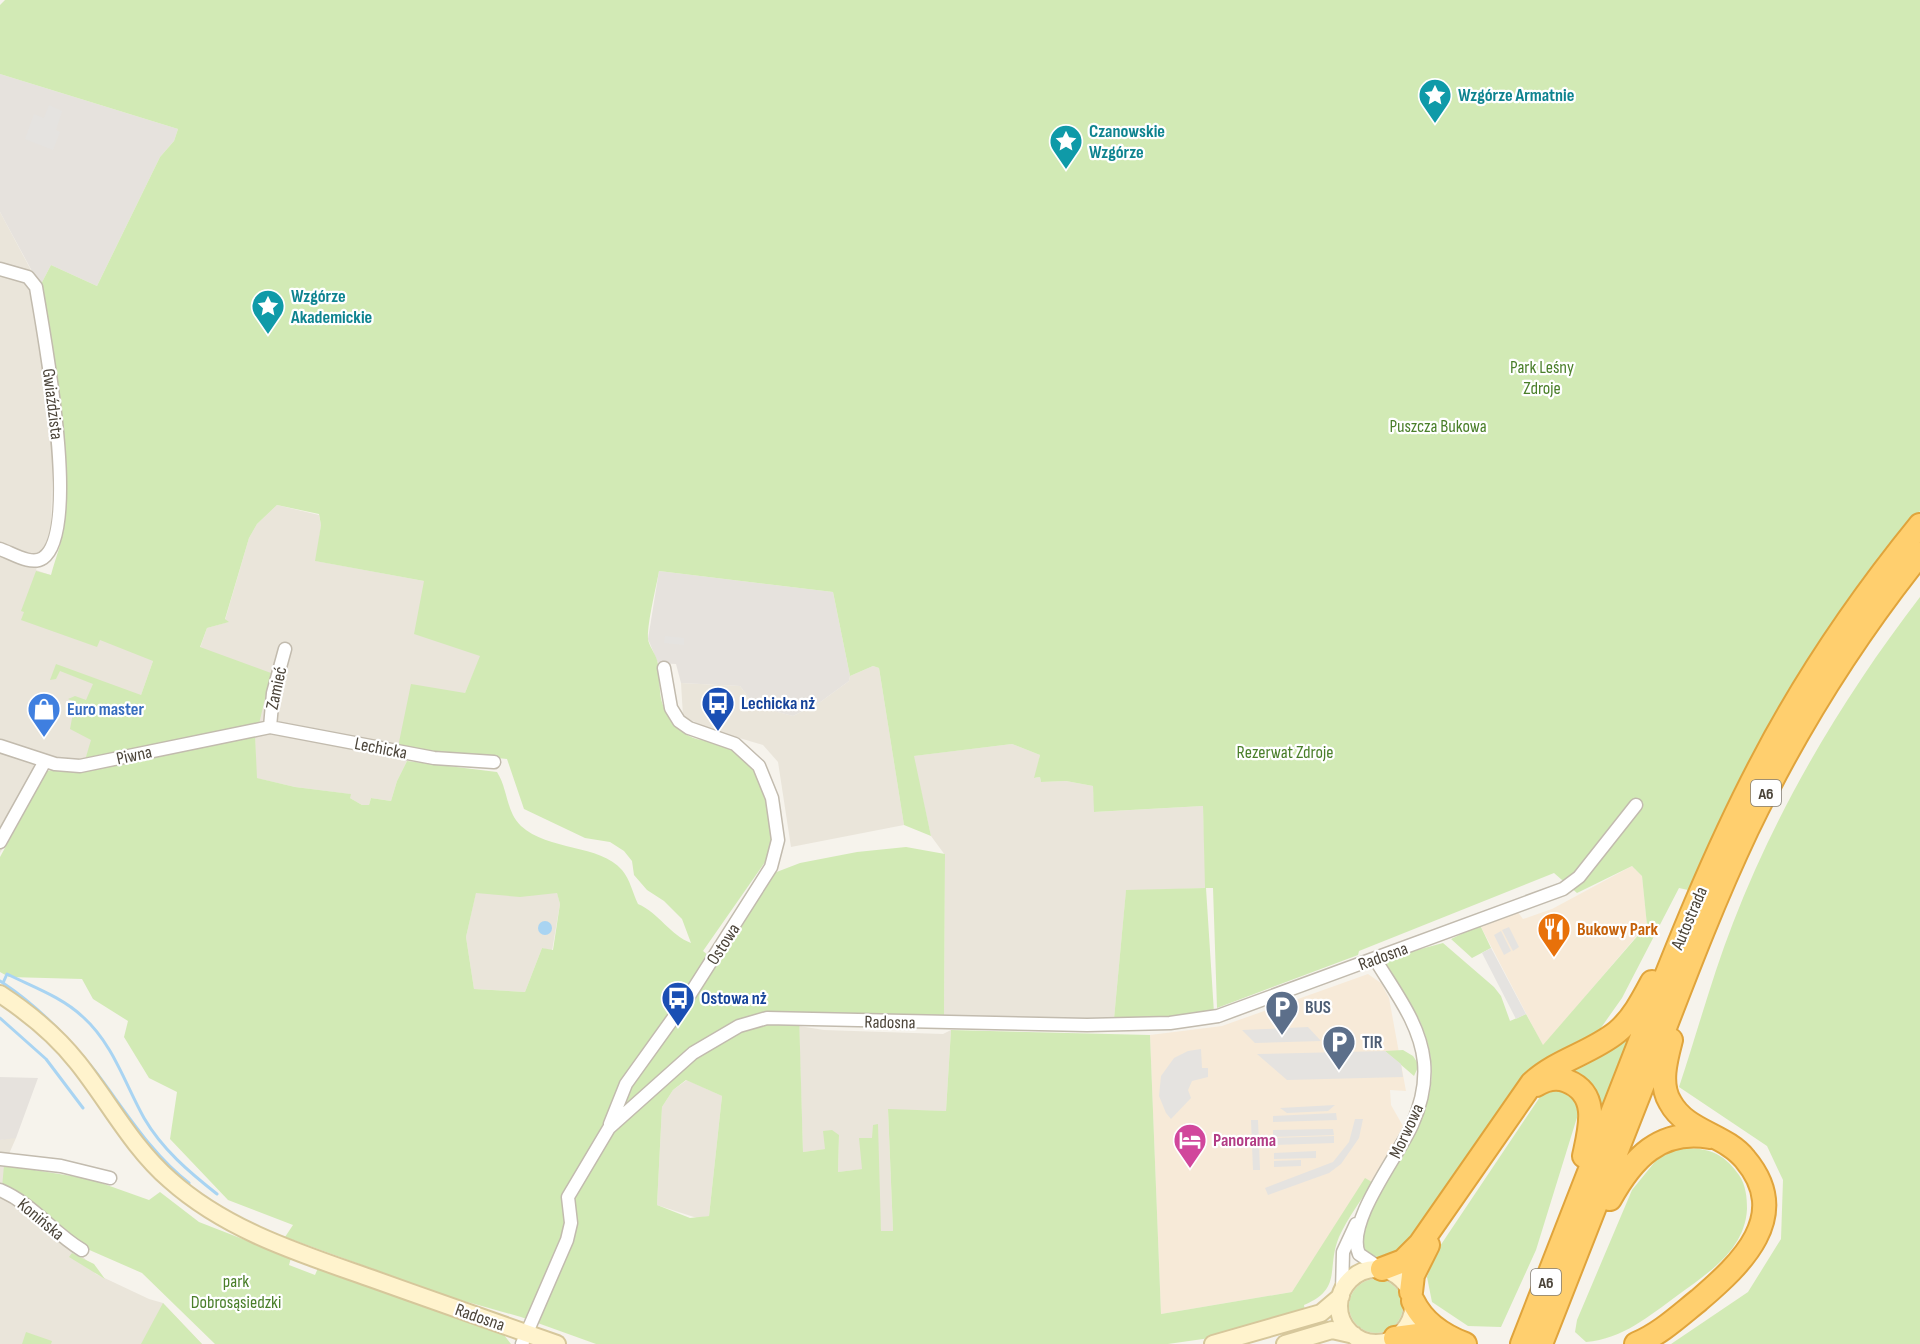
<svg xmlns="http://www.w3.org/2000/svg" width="1920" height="1344" viewBox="0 0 1920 1344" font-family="'Sofia Sans Condensed',sans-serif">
  <rect width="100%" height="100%" fill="#f6f3ec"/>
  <path fill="#eae5da" d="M0 212 32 272 30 287 53 433 51 533 36 570 115 598 153 661 141 695 92 740 85 760 53 759 0 853Z
    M277 505 319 515 321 525 316 561 424 581 481 656 465 693 398 747 407 761 397 781 391 801 371 798 369 805H362L350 798V794L295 787 256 778 255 734 200 648 207 628 228 622 225 620 249 538 257 524Z
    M873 666 879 668 904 825 791 847 778 762 763 745 709 729 683 716 681 683 740 686 755 706 793 716 819 703 849 681 850 676Z
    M1012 744 1040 755 1035 778 1040 777 1041 782 1066 781 1093 786 1095 812 1203 806 1206 888 1126 891 1114 1019 944 1015 945 855 931 836 913 756Z
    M476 892 520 896 557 892 560 904 552 951 542 948 525 992 474 989 466 937Z
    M799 1026 824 1030 943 1034 951 1030 946 1111 888 1110 893 1231H881L872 1138H860L863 1169 838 1172 839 1136 826 1149 803 1152Z
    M687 1080 722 1096 709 1216 697 1218 657 1205 662 1107 673 1090Z
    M7 1138H16L4 1165 67 1234 96 1274 149 1299 163 1303 202 1344H0V1140Z"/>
  <path fill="#f7ead8" d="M1632 866 1642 876 1647 924 1543 1046 1480 925 1517 911 1523 919 1552 909Z
    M1368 974 1381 983 1389 998 1406 1091 1390 1090 1391 1105 1403 1126 1372 1182 1366 1179 1292 1292 1161 1314 1150 1035 1222 1026Z"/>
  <path fill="#e6e2dd" d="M0 74 178 129 174 141 160 157 97 286 51 265 40 286 0 212Z
    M659 571 833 592 850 676 849 681 819 703 793 716 755 706 740 686 681 683 676 664 658 663 648 639Z
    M0 1077 38 1078 16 1138 0 1140Z"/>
  <path fill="#d2eab5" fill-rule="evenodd" d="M5 0H1920V511L1778 711 1728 802 1688 890 1679 888 1622 998 1598 1032 1531 1073 1411 1238 1415 1242 1382 1261C1374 1258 1367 1257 1364 1249 1354 1223 1406 1153 1417 1128 1427 1108 1434 1084 1431 1061 1427 1021 1403 991 1380 960L1443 943 1494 987 1501 996 1510 1021 1526 1014 1543 1045 1647 925 1642 876 1632 866 1577 893 1554 873 1359 951 1358 955 1217 1008 1213 888H1206L1214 1013 1165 1019H1114L1126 890 1205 888 1203 806 1094 812 1093 786 1066 781 1041 782 1040 777 1034 778 1040 755 1012 744 914 756 931 836 904 825 879 668 873 666 850 676 833 592 659 571C656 588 647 624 648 639 649 646 655 653 657 660 662 677 656 697 667 713 690 747 697 735 728 747 765 761 779 821 770 855L703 951 719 964 774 873 800 863 857 852 906 847 945 854 944 1015 799 1013 803 1152 825 1149 823 1131 832 1130 839 1135 838 1172 862 1169 859 1138H872L873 1125 878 1124 881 1231H893L888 1109 946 1111 951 1030 1150 1035 1161 1314 1292 1292 1365 1178 1372 1182C1362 1200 1348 1217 1339 1237 1326 1268 1343 1289 1304 1305L1305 1311 1210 1338 1168 1344H596L521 1317 450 1297 285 1237 293 1225 228 1200 170 1139 177 1092 149 1078 124 1037 128 1021 93 999 82 979 9 977 0 972V857L47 771 255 734 257 778 295 787 351 794 350 798 362 805H369L371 798 391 801 397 781 407 761 497 772C508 789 506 812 521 826 548 851 600 844 622 870 630 879 633 894 638 904 659 913 670 935 691 943L682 919 664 901 647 890 634 875 632 861 624 851 610 842 585 838 524 809 507 759 398 747 411 684 465 693 480 656 414 634 424 581 315 561 321 525 319 514 277 505 257 524 249 538 225 619 229 622 207 628 200 647 271 673 259 724 85 760 91 740 70 729 75 702 68 699 75 696 86 700 93 684 60 671 56 679 50 680 56 664 141 695 153 661 100 640 97 647 21 620 24 612 21 611 36 571 51 575C55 559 62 543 64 526 72 446 52 365 40 286L51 265 97 286 160 157 174 141 178 129 0 74V5ZM476 893 520 897 557 893 560 904 553 950 542 948 525 992 474 989 466 937ZM686 1080 722 1096 709 1216 690 1218 657 1205 662 1107 673 1090Z
    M1920 597V1344H1671L1748 1292 1781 1239 1783 1180 1767 1146 1679 1087C1697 1033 1712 977 1733 923 1778 806 1844 696 1920 597Z
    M1480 925 1491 948 1472 958 1451 939Z
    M1638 1017 1601 1117 1563 1069Z
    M1403 1050 1413 1056 1419 1065 1414 1076 1385 1051Z
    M1561 1090 1574 1099 1579 1111 1536 1250 1501 1327 1468 1326 1432 1302 1427 1277 1436 1252 1542 1094Z
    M1680 1148C1707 1148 1722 1151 1739 1175 1746 1185 1747 1198 1747 1209 1745 1250 1708 1273 1678 1295 1649 1316 1623 1339 1586 1342L1575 1332 1577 1320 1632 1190 1658 1158Z
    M4 1165 90 1179 149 1200 160 1192 199 1222 291 1258 289 1265 315 1275 318 1268 504 1335 511 1344H215L142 1273 78 1245 2 1188Z
    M72 1253 94 1264 105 1279 69 1257Z
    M1349 1306a27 27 0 1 1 54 0a27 27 0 1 1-54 0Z
    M163 1303 202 1344H141Z
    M26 1332 52 1341 51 1344H22Z"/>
  <path fill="#e5e3e0" d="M49 105 62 111 56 130 60 132 53 150 25 139 34 114 44 118Z
    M665 636 684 638V645L664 643Z
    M1509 927 1519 947 1513 951 1502 930Z
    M1501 931 1511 951 1504 955 1494 935Z
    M1491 948 1526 1014 1516 1019 1482 953Z
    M1308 1027 1321 1041 1255 1043 1242 1030Z
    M1201 1049 1202 1068H1208V1077L1192 1081 1188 1090 1191 1098 1171 1119 1166 1113 1159 1096 1161 1076 1174 1058 1188 1051Z
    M1385 1051 1401 1064 1403 1077 1287 1080 1257 1054Z
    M1335 1105 1328 1111 1287 1113 1280 1108Z
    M1336 1113 1337 1120 1273 1122V1116Z
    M1355 1119H1363L1359 1138 1341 1164 1329 1173 1268 1195 1265 1188 1333 1162 1349 1142Z
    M1251 1120H1258L1260 1170H1253Z
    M1333 1129 1334 1135 1273 1137V1130Z
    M1334 1136V1143L1274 1145 1273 1138Z
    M1316 1151V1158L1274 1159V1153Z
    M1301 1160V1166L1274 1167V1161Z"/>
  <path fill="#a9d4f2" d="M538 928a7 7 0 1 1 14 0a7 7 0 1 1-14 0Z"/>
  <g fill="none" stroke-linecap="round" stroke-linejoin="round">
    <path stroke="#a9d4f2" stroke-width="3" d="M0 981 3 983 7 974C33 987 62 997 83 1017 113 1044 125 1084 144 1118 162 1149 189 1172 217 1194
      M3 983C39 1007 68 1037 95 1071 125 1110 150 1153 189 1183
      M0 1018 46 1059 83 1108"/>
    <defs>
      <path id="street" d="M0 269 28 277 36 287C43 331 82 531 43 558 31 566 12 553 0 549
        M270 727 273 693 285 649
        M0 746 55 764 80 766 270 727 434 758 494 762
        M0 842 45 761
        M1375 959C1394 991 1420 1023 1424 1062 1426 1084 1421 1105 1412 1125 1399 1155 1345 1222 1359 1254L1381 1269
        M610 1124 626 1084 687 999 771 867 778 840 772 798 759 766 735 744 689 728 679 721 671 708 664 668
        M0 1159 61 1166 110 1178
        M0 1190C33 1204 52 1232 82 1250
        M1342 1292 1343 1252 1356 1224
        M522 1344 567 1240 571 1223 568 1197 609 1128 693 1053 739 1026 767 1018 1087 1025 1170 1023 1218 1016 1563 889 1579 877 1636 805"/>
      <path id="secondary" d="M0 994C29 1013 56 1035 78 1063 109 1102 132 1147 170 1180 227 1231 302 1254 373 1279 434 1301 495 1322 557 1344
        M1339 1306a37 37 0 1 1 74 0a37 37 0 1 1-74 0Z
        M1213 1344 1321 1313 1341 1296
        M1285 1344 1332 1330 1354 1335"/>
      <path id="highway" d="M1536 1085C1546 1079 1556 1076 1567 1081 1600 1094 1590 1128 1584 1156
        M1610 1199C1632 1159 1660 1128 1710 1137
        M1382 1269 1403 1261 1420 1244 1532 1083C1557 1060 1591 1053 1617 1032 1632 1020 1643 999 1652 982
        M1411 1292 1413 1275 1428 1245
        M1413 1301C1423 1322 1444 1336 1465 1344
        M1395 1338 1418 1335 1445 1344
        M1522 1344C1561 1244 1600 1144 1639 1044 1676 950 1713 856 1760 766 1804 681 1859 600 1920 525
        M1541 1344C1577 1252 1613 1161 1649 1069 1680 989 1710 908 1747 830 1794 732 1852 639 1920 554
        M1636 1344C1660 1334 1679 1316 1699 1300 1741 1264 1793 1216 1745 1159 1725 1134 1686 1132 1670 1102 1659 1084 1666 1059 1671 1040"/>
    </defs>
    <use href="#street" stroke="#c2bbae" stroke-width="15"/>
    <use href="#secondary" stroke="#d6c79b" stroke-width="20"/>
    <use href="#highway" stroke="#e0a43c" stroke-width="26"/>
    <use href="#street" stroke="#fff" stroke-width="12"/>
    <use href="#secondary" stroke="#fff3cd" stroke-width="16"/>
    <use href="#highway" stroke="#ffcf6e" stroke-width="22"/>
  </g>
  <defs>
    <symbol id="sight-pin" viewBox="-11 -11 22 30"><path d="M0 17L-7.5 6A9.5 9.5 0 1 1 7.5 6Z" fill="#0f9aa8" stroke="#fff"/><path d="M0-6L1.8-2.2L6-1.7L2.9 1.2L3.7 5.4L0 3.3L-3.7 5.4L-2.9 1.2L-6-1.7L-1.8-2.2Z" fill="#fff"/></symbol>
    <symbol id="bus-pin" viewBox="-11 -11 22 30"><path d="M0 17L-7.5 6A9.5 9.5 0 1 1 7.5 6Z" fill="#1a4fb4" stroke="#fff"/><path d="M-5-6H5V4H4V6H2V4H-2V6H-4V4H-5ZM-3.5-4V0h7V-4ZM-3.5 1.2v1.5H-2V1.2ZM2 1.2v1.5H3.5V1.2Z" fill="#fff"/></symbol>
    <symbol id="shop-pin" viewBox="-11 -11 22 30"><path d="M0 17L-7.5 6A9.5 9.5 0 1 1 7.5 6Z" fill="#3f7fe0" stroke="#fff"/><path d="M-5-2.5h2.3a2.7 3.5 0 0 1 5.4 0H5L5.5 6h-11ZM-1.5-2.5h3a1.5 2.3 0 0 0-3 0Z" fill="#fff"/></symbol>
    <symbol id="restaurant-pin" viewBox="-11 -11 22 30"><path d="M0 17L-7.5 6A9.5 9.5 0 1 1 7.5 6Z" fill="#e8710a" stroke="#fff"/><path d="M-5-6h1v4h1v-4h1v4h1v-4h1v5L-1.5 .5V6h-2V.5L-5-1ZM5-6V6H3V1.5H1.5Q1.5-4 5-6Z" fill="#fff"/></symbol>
    <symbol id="parking-pin" viewBox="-11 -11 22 30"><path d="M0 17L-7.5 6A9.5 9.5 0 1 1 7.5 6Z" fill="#5c6f8a" stroke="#fff"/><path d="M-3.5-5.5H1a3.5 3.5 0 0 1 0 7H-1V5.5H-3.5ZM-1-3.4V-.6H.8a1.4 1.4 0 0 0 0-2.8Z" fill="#fff"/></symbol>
    <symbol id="hotel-pin" viewBox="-11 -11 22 30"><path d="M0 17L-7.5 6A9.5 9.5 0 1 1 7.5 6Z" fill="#d1479c" stroke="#fff"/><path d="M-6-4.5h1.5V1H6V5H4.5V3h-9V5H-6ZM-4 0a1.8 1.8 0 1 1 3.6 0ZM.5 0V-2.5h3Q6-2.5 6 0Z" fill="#fff"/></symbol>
  </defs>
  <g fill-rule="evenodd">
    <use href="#sight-pin" x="1416" y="76" width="38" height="52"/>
    <use href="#sight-pin" x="1047" y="122" width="38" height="52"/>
    <use href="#sight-pin" x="249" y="287" width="38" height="52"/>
    <use href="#bus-pin" x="699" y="684" width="38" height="52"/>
    <use href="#shop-pin" x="25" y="690" width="38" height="52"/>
    <use href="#restaurant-pin" x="1535" y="910" width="38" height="52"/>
    <use href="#bus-pin" x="659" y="979" width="38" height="52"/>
    <use href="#parking-pin" x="1263" y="988" width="38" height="52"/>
    <use href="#parking-pin" x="1320" y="1023" width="38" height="52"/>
    <use href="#hotel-pin" x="1171" y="1121" width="38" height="52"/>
  </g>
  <g text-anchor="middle" stroke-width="4.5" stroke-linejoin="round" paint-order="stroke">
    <g fill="#fff" stroke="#817c74" stroke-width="1.5">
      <rect x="1751" y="780" width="30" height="26" rx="4.5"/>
      <rect x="1531" y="1269" width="30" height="26" rx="4.5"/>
    </g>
    <g font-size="16" font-weight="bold" fill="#4b4439">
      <text x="1766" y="799">A6</text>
      <text x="1546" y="1288">A6</text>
    </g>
    <g font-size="18" font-weight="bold" fill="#0d838f" stroke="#fff" text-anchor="start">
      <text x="1458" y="101">Wzgórze Armatnie</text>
      <text x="1089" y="137">Czanowskie<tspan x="1089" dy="21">Wzgórze</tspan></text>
      <text x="291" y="302">Wzgórze<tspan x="291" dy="21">Akademickie</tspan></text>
    </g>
    <g font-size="18" fill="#4a7f2a" stroke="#fff">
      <text x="1542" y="373">Park Leśny<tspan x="1542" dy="21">Zdroje</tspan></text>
      <text x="1438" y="432">Puszcza Bukowa</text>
      <text x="1285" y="758">Rezerwat Zdroje</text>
      <text x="236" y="1287">park<tspan x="236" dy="21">Dobrosąsiedzki</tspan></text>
    </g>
    <g font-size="18" fill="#4b4439" stroke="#fff">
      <text transform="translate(53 404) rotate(83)" y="6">Gwiaździsta</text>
      <text transform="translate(276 688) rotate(-78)" y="6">Zamieć</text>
      <text transform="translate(381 748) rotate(11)" y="6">Lechicka</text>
      <text transform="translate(134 755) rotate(-12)" y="6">Piwna</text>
      <text transform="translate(1689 918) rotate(-67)" y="6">Autostrada</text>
      <text transform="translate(723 944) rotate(-57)" y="6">Ostowa</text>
      <text transform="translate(1383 956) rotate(-20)" y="6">Radosna</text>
      <text transform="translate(890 1022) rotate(1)" y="6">Radosna</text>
      <text transform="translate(1406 1131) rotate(-65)" y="6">Morwowa</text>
      <text transform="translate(41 1219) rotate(40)" y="6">Konińska</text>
      <text transform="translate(480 1317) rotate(19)" y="6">Radosna</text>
    </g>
    <g font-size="18" font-weight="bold" fill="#164399" stroke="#fff" text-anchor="start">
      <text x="741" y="709">Lechicka nż</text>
      <text x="701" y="1004">Ostowa nż</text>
    </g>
    <g font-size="18" font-weight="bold" fill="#366cbe" stroke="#fff" text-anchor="start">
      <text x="67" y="715">Euro master</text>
    </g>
    <g font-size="18" font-weight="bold" fill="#c56008" stroke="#fff" text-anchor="start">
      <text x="1577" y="935">Bukowy Park</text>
    </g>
    <g font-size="18" font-weight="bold" fill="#4e5e75" stroke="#fff" text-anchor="start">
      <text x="1305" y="1013">BUS</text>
      <text x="1362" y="1048">TIR</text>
    </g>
    <g font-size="18" font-weight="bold" fill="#b23c85" stroke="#fff" text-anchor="start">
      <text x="1213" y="1146">Panorama</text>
    </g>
  </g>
</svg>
